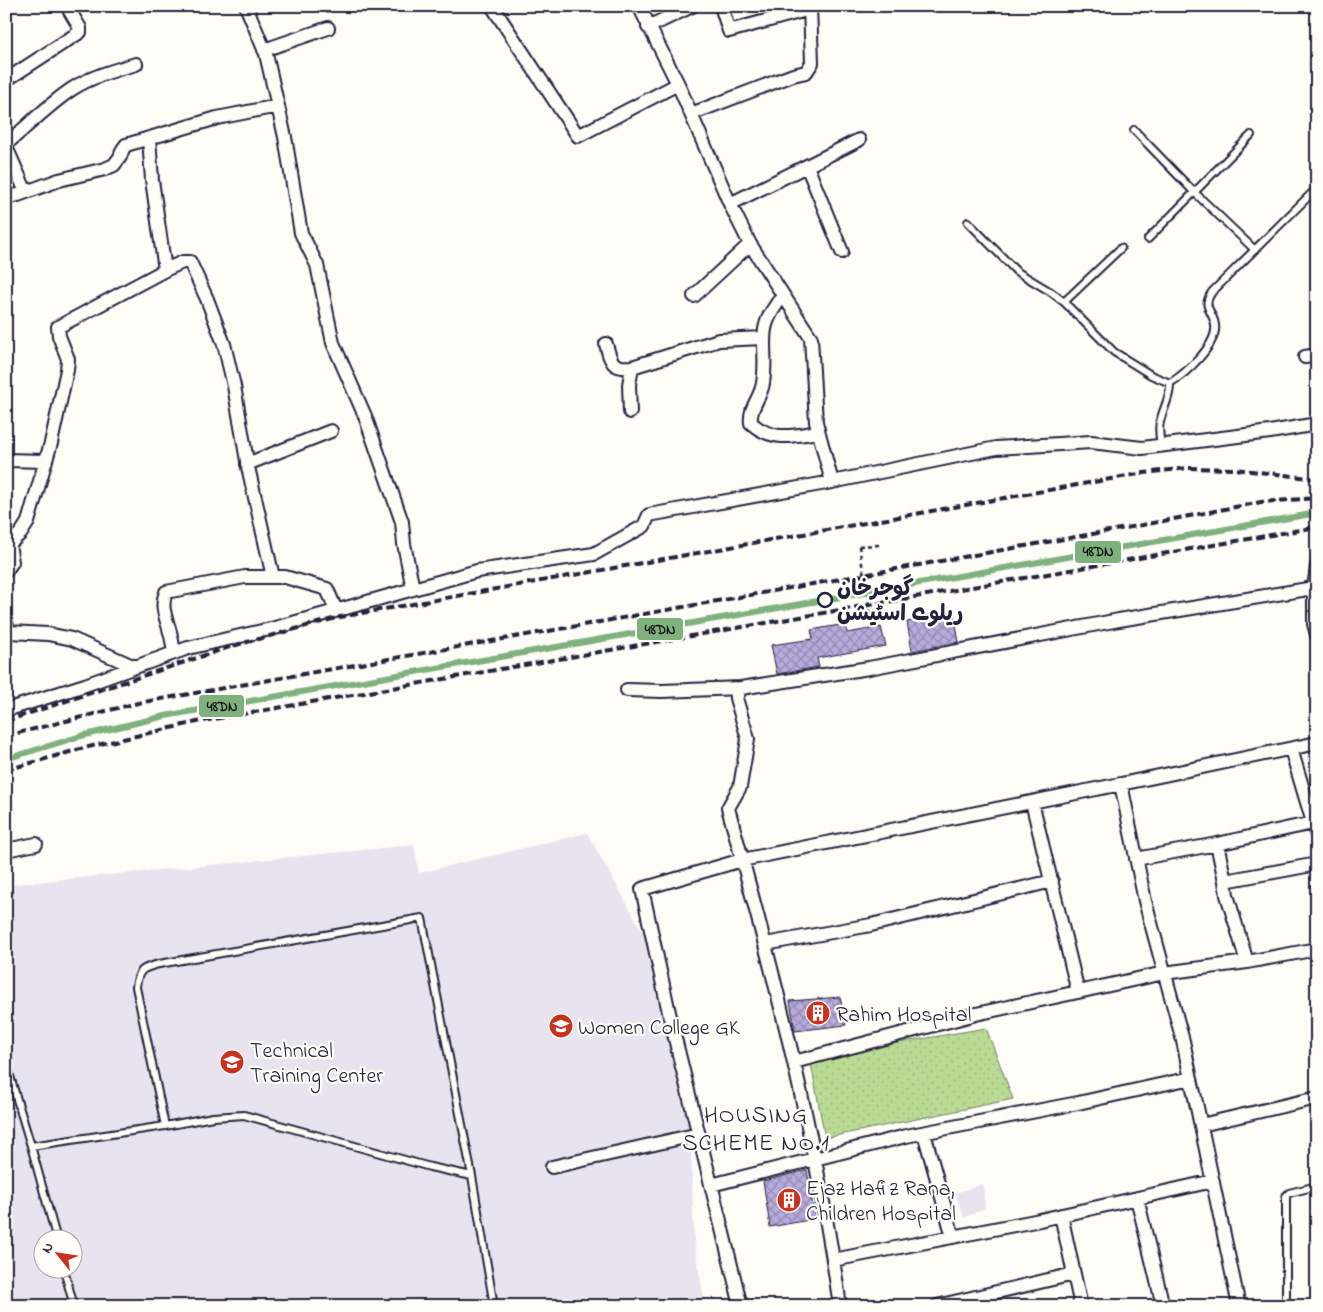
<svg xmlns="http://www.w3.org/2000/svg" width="1323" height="1312" viewBox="0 0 1323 1312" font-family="'Indie Flower','Playpen Sans Arabic',sans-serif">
  <defs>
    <pattern id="green-dots" width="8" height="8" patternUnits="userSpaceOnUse" patternTransform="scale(1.25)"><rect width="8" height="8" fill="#badb94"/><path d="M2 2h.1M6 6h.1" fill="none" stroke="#a0bc80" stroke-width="1.8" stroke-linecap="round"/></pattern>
    <pattern id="building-cross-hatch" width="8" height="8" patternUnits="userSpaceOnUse" patternTransform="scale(1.25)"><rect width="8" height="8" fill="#b7abdc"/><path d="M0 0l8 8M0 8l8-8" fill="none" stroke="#948bb4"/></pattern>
  </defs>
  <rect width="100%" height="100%" fill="#fdfcf7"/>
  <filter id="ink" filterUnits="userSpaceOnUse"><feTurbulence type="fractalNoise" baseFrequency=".02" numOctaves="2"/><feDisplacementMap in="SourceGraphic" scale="10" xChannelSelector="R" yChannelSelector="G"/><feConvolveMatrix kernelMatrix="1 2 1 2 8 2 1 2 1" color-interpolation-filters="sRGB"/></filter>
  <g filter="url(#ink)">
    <path fill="#e8e4ef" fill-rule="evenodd" d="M587 833 657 957 689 1095 694 1241 705 1306H6V885L414 845 419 873ZM42 1240H72V1270H42Z
      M983 1184 985 1208 964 1218 955 1193Z"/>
    <path fill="url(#green-dots)" stroke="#6e7e68" d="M986 1028 1013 1099 825 1138 810 1058Z"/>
    <path fill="url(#building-cross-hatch)" stroke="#22223b" d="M954 614 959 642 912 651 907 622Z
      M845 624 847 633 881 627 886 646 817 658 819 667 777 674 771 645 813 639 811 630Z
      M840 997 846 1025 795 1031 790 1001Z
      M807 1170 815 1219 770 1227 763 1181Z"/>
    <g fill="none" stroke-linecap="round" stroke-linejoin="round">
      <defs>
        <path id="service" d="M1134 130 1194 192 1255 250
          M968 222 1016 271 1051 292 1064 302 1114 352 1151 375 1170 383
          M1148 239 1251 135
          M1064 302 1121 248
          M1161 446C1160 438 1158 429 1160 422 1163 408 1171 397 1170 383 1185 374 1218 345 1215 325 1213 310 1201 308 1212 292L1313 192
          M6 1063 31 1146 57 1240
          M165 1126 136 987C138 969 143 968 159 964L422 918 472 1176 494 1306
          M31 1146 165 1126 213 1117 244 1115 430 1167 472 1176
          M64 1270 74 1306
          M1286 1306V1196L1289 1193 1317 1186"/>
        <path id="minor" d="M246 6 266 54 285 137 301 233 317 265 333 343 365 416 402 522 404 544 413 589
          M492 6 578 136 678 84
          M639 6 678 84 730 204 750 244 811 338 816 422 832 482
          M721 6 729 31 810 9
          M648 27 692 6
          M264 50 328 28
          M6 80 80 32V28L68 8 70 6
          M691 114 793 75 806 72 812 63 810 6
          M149 138 152 180 165 270
          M6 144C28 126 48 105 72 89 90 77 115 70 136 64
          M6 147 26 192
          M807 166 842 252
          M6 198 18 195 59 180 105 169 114 165 120 157 123 149 126 145 217 118 278 106
          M730 204 859 140
          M694 296 750 244
          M783 296C753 331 769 344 763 383 761 398 749 407 751 423 773 442 792 436 818 432
          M606 344C611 362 612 369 632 367
          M1305 357 1317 355
          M630 412 629 385 632 367 719 340 763 338
          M6 460 45 461
          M247 464 331 431
          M6 544H9L21 533 28 522 51 443 67 370 68 359 59 336 58 327 167 269 183 262H190L207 299 224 344 234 386 248 467 273 577
          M6 571 12 562 9 544
          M1314 588V624L1317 635
          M6 623 9 632 48 634 72 639 135 667
          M174 653C173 646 172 639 170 632 166 617 160 607 166 592L245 577H285L327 589 336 610
          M741 688 869 668 1119 620 1314 588 1317 566
          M627 690 662 691 741 688 736 698 748 739 740 787 728 808C774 972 816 1137 840 1306
          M6 710 85 685 188 648 275 628 477 571 594 554 644 526 649 515 832 482 996 448 1091 442 1142 448 1270 432 1317 424
          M1291 749 1317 836
          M1121 784 1317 743
          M1032 802 1078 992
          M1217 844 1225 881
          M6 850 36 844
          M1136 859 1217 844 1313 823
          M765 944 871 925 1052 881
          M1247 962 1227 895 1225 881 1317 864
          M794 1062 976 1014 1078 992 1164 973 1247 962 1317 949
          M1201 1125 1317 1098
          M924 1133 953 1237
          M552 1167 699 1134
          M711 1185 906 1136 1078 1103 1191 1078
          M1137 1198 1163 1306
          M1061 1215 1081 1306
          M833 1260 1040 1220 1213 1181
          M741 1306 672 1026 642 889 742 860 1121 784 1145 901 1183 1041 1239 1306
          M937 1306 1074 1274"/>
      </defs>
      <use href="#service" stroke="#22223b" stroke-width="10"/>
      <use href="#minor" stroke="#22223b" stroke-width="16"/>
      <path stroke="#22223b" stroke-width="2.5" stroke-dasharray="4 4" stroke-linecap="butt" d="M859 546 880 545
        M871 617 888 614"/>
      <use href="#service" stroke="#fdfcf7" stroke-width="6"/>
      <use href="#minor" stroke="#fdfcf7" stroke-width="12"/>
      <path stroke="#22223b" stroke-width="4" stroke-dasharray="8 4" stroke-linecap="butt" d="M6 721 236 645 340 617 1144 473 1188 468 1235 469 1317 479
        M6 736 138 703 566 628 1148 524 1261 502 1317 498
        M6 770 84 748 197 722 1317 527"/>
      <path stroke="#22223b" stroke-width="2.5" stroke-dasharray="4 4" stroke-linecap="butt" d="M859 546 871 617"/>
      <defs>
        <path id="rail-1" d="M6 759 81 736 165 716 1317 513"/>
      </defs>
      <use href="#rail-1" stroke="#fdfcf7" stroke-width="10"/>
      <use href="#rail-1" stroke="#7fb17f" stroke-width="6"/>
    </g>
  </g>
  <defs>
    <symbol id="building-disc" viewBox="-11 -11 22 22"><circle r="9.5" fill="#c8321e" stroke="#fdfcf7"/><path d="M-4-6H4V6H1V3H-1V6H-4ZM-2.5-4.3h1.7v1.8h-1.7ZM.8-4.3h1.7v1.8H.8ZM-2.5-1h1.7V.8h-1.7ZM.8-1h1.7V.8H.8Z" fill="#fff"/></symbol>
    <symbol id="university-disc" viewBox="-11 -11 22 22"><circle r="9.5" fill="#c8321e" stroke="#fdfcf7"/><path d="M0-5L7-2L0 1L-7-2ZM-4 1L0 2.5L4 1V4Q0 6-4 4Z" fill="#fff"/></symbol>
  </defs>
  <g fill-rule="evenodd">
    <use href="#building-disc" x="804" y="999" width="28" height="28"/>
    <use href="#university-disc" x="547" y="1012" width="28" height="28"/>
    <use href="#university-disc" x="218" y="1048" width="28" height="28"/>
    <use href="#building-disc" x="775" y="1186" width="28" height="28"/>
  </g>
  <circle fill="#fdfcf7" stroke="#22223b" stroke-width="2.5" cx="825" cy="600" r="7"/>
  <g text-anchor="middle" stroke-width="4.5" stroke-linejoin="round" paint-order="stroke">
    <g font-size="22" font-weight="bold" fill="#22223b" stroke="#fdfcf7" text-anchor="start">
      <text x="837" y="595">گوجرخان<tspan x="837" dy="25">ریلوے اسٹیشن</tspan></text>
    </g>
    <g font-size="22" fill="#22223b" stroke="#fdfcf7" text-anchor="start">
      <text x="836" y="1021">Rahim Hospital</text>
      <text x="578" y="1034">Women College GK</text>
      <text x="250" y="1057">Technical<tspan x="250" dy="25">Training Center</tspan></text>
      <text x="806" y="1195">Ejaz Hafiz Rana,<tspan x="806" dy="25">Children Hospital</tspan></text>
    </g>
    <g font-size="24" letter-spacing="1" fill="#22223b" stroke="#fdfcf7">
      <text x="756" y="1122">HOUSING<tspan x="756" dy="28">SCHEME NO.1</tspan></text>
    </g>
  </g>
  <g stroke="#fdfcf7" stroke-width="2">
    <rect x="1074" y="540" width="48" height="24" rx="5" fill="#7fb17f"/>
    <rect x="636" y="617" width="48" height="24" rx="5" fill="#7fb17f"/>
    <rect x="198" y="694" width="47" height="24" rx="5" fill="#7fb17f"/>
  </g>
  <g font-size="14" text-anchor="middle" font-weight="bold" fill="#111">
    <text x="1098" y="556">48DN</text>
    <text x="660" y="634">48DN</text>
    <text x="222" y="711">48DN</text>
  </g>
  <rect width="1323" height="1312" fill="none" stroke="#fdfcf7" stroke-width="25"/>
  <rect x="12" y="12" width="1298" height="1287" fill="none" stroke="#22223b" stroke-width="2" filter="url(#ink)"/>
  <g transform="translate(58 1254) rotate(300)"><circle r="24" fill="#fdfcf7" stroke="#a5a5ac"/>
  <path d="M0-4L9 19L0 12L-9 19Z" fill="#c8321e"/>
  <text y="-8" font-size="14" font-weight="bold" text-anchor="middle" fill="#22223b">N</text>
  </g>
</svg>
